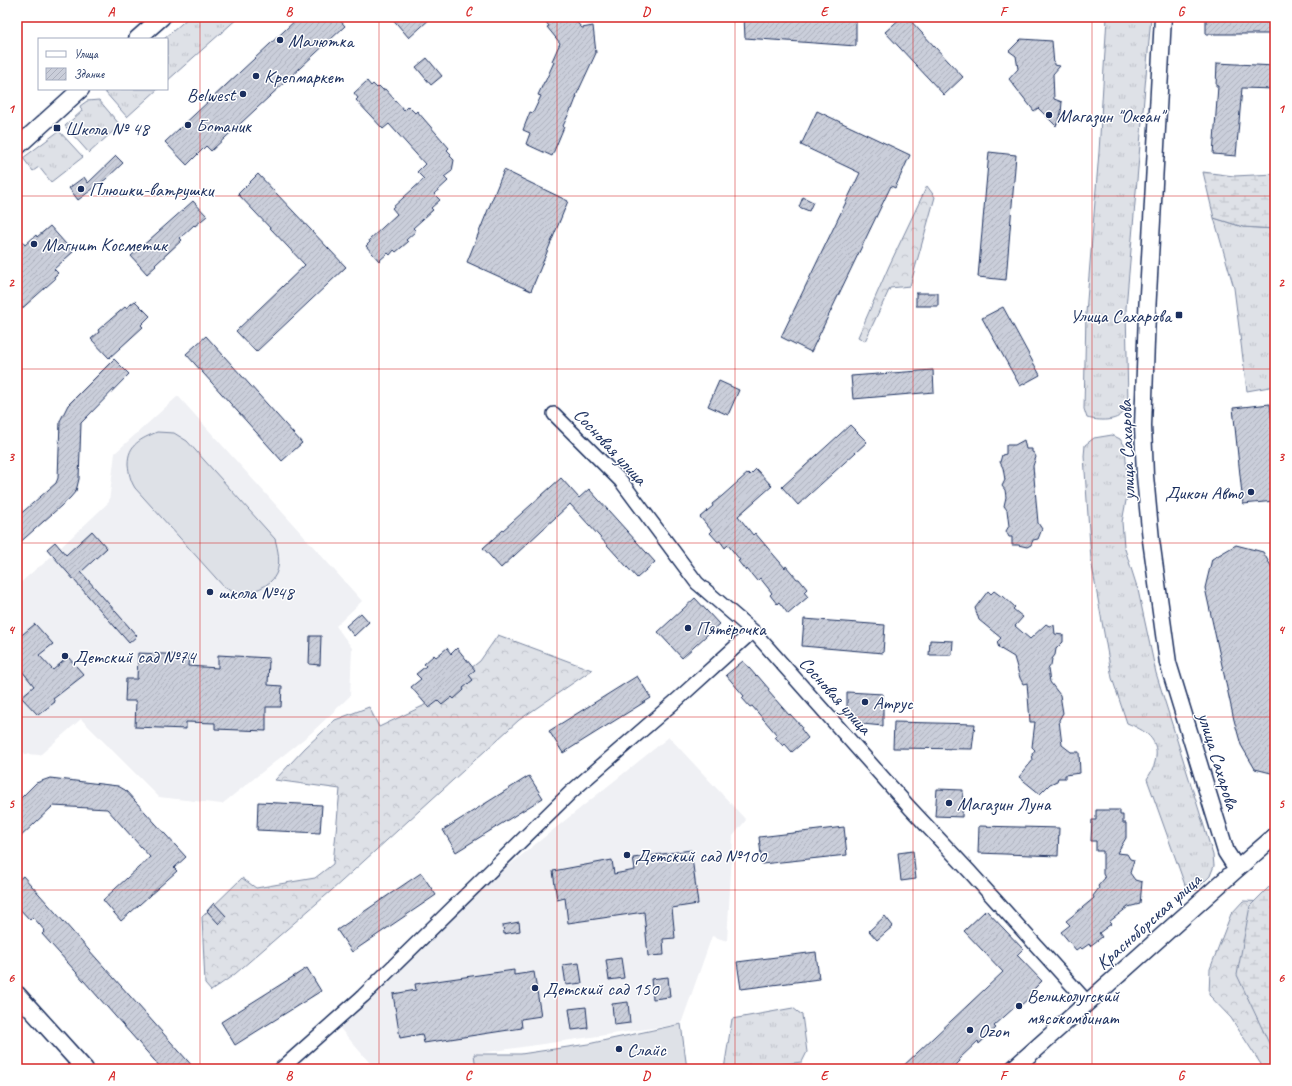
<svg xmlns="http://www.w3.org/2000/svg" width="1292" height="1086" viewBox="0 0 1292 1086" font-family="Caveat,sans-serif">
  <defs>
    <pattern id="grass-tufts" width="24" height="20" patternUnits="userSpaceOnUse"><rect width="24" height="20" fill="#dee1e7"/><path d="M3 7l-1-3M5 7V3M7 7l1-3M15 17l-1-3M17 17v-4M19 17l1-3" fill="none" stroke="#bec1c9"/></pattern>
    <pattern id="forest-crowns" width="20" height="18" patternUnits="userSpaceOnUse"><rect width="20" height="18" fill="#dee1e7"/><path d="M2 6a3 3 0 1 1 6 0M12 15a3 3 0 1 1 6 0" fill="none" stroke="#bec1c9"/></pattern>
    <pattern id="wetland-marsh" width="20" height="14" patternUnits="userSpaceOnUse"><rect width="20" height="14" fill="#dee1e7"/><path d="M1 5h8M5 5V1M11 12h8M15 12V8" fill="none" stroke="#bec1c9"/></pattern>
    <pattern id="building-hatch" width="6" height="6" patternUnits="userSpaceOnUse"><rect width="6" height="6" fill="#caceda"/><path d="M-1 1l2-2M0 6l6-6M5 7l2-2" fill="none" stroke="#adb1be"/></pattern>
  </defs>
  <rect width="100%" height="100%" fill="#fff"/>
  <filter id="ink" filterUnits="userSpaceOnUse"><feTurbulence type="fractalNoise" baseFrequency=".025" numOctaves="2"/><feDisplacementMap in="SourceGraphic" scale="8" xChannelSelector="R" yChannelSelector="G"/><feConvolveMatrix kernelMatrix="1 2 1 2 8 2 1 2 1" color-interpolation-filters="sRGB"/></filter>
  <g filter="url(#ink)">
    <path fill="#eff0f4" d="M178 396 362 601 336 626 352 648 350 696 310 734 222 804 159 797 81 719 40 755 25 754 17 745V586L37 568 42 565 109 502 115 453Z
      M669 737 746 820 733 836 727 941 712 936 681 1024 474 1054 476 1069H375L338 1026 497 875Z"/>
    <path fill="url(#grass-tufts)" stroke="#7c88a2" d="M189 17H239L167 81V39H164Z
      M1107 17H1151L1126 308 1128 403C1127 406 1126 410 1124 412 1116 422 1099 421 1087 418L1084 409 1086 313 1099 152Z
      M109 89H158L127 117 105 92Z
      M99 100 120 125 89 153 65 126 82 111 80 106 87 101Z
      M59 131 83 157 51 182 39 167 33 171 23 158Z
      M1214 218 1243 227 1275 229V386L1247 391 1234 288Z
      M1112 435 1120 439 1125 446 1128 490 1122 522 1124 546 1138 590 1156 673 1213 855 1214 866 1210 876 1196 890 1185 885 1147 779C1150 774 1154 768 1155 762 1161 739 1144 730 1127 723L1112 678 1091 560 1084 456 1085 445 1094 438Z
      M793 1008 802 1015 807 1052 802 1062 743 1069H724L732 1019Z"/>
    <path fill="url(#forest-crowns)" stroke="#7c88a2" d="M927 186 935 197 910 286 890 288 865 341 858 337 889 266Z
      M498 635 592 670 519 720 331 891 235 974 211 991 205 984 202 917 242 878 256 888 315 878 333 864 340 789 275 780 305 748 335 720 369 707 379 727 423 706 480 661Z
      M1243 901 1272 902 1275 957V1069H1264L1231 1018 1209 995 1210 969 1231 914Z"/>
    <path fill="url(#wetland-marsh)" stroke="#7c88a2" d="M1203 172 1234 176 1275 174V229L1243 227 1214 218Z
      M1275 881V1056L1237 975 1250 906Z"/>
    <path fill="#dee1e7" stroke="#7c88a2" d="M157 432 174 433 187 441 275 539C278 550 281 563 276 574 271 586 251 594 238 593 234 593 228 589 224 587L135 488C130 480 129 473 128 464 128 444 141 439 157 432Z
      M681 1024 687 1069H476L474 1054H521L588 1044Z"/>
    <path fill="url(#building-hatch)" stroke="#1b2f5e" d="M299 17H337L345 26 211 151 206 146 187 165 165 142Z
      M391 17H432L409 38Z
      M542 17H572L582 28 593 26 596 53 576 96H577L572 109H571L563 126 564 127 552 156 526 144 530 133 523 130 530 112 533 113 541 96 538 95 544 82H545L554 62 552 61 560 43 547 27 549 26Z
      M744 17H790L856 20V46L745 38Z
      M902 17H907L963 77 944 95 885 32Z
      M1206 17H1275V34H1206Z
      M1021 39 1052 41 1054 65 1060 66 1053 74 1054 99 1062 102 1061 113 1056 126 1038 108 1034 111 1009 79 1018 69 1016 56 1009 51Z
      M427 58 442 76 431 85 416 67Z
      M1217 63 1275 66V89L1242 88 1236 156 1213 154 1218 86H1216Z
      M367 81 371 86 373 84 377 88 379 86 383 90 385 89 404 110 408 106 415 113 417 111 449 148 447 150 451 154 450 156 454 160 452 171 444 177 448 181 434 194 440 200 431 208 433 210 413 228 416 231 406 240 408 242 396 252 394 250 390 255 388 253 379 261 366 246 370 242 369 240 397 214 392 208 424 179 417 172 425 164 389 124 383 129 356 100 358 98 354 93Z
      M817 111 910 155 895 188 891 186 811 352 781 337 860 173 801 145Z
      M989 152 1016 155 1006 280 978 277Z
      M116 156 123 163 106 179 78 200 69 188 84 177 88 183Z
      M504 170 568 201 531 291 467 262Z
      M258 174 346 267 256 352 236 331 305 265 238 194Z
      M803 197 813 202 809 211 799 207Z
      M193 201 207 216 195 226 194 225 180 238 182 240 155 265 156 266 147 274 131 256Z
      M50 226 73 252 54 269 58 273 54 277 55 279 17 313V235L25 245 36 235 37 237Z
      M916 293H938V306H916Z
      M135 301 150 316 141 325 143 327 109 358 91 339 99 332 98 330 125 307 126 308Z
      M1003 307 1040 375 1020 386 982 318Z
      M206 336 302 443 282 461 186 354Z
      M114 359 129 374 81 423 79 479 76 491 70 498 17 545V517L56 483 58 478 60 421 68 405Z
      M933 370 934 392 853 399 851 376Z
      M719 381 739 390 728 415 708 406Z
      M1270 404 1275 450V501L1243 504 1233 408Z
      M850 425 867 442 798 505 782 487Z
      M1024 440 1026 449H1032V452L1034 453 1036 457 1033 466 1038 523 1042 529 1038 539 1033 540 1031 545 1027 547 1018 545H1012V537H1009L1006 531 1009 526 1007 510 1004 506 1006 497 1005 490 1002 486 1005 480 1003 468 1000 462 1002 455 1006 454V445H1015Z
      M756 469 772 486 738 516 753 535 755 533 785 568 786 566 797 579H799L807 589 804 592 808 597 788 614 779 602 777 604 770 595 772 593 760 578 757 581 747 569 746 571 738 561 740 560 728 545 725 548 720 541 718 542 710 533 712 531 700 517 713 506 712 504 722 496 748 473 750 475Z
      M561 478 579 498 589 489 655 562 637 578 570 504 501 568 483 548Z
      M92 531 107 548 81 572 137 636 129 643 47 549 55 542 66 555Z
      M1236 545 1263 552 1275 573V774L1255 769 1241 745 1234 720 1205 588 1212 559Z
      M988 591 991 594 994 591 1002 597 1003 596 1015 607 1013 609 1023 617 1015 626 1030 639 1046 624 1049 626 1054 625 1055 634 1063 635V642L1056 649 1055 655 1052 659 1051 665 1048 669 1050 682 1060 695 1063 713 1059 720 1062 745 1071 752H1079L1080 773 1065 775V778H1058L1057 781 1050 784 1040 794 1019 777 1033 760 1032 754 1035 750 1032 747 1035 722H1030L1027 683 1023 684 1020 678 1014 657 999 648 997 642 1001 638 979 620 975 608Z
      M695 598 719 624 682 658 658 632Z
      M361 613 369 622 354 636 346 626Z
      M804 619 885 625 883 653 802 646Z
      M35 624 53 644 39 655 53 670 68 657 84 675 53 699 55 702 38 715 21 697 34 686 22 671 17 675V639Z
      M310 636H321L320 665 309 664Z
      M930 640 953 641 952 655H929Z
      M447 648 451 654 457 648 475 670 469 675 473 680 463 688 464 690 454 699 452 697 442 705 438 701 429 708 411 687 421 679 416 674 426 666 424 664 434 655 436 657Z
      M138 653 189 655 188 666 218 668V655L269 658 268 685 282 686 281 707H266V731L215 729V723L186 722V729L135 727 136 701H125L126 679H137Z
      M743 661 756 676 757 675 769 689 768 691 789 715 790 714 802 727 801 729 808 738 792 752 785 744 783 746 775 737 777 735 752 706 750 707 742 698 744 696 726 675Z
      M637 676 651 698 563 753 549 731Z
      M847 692 883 694V726L862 724 847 710Z
      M894 722 975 724 972 749 893 748Z
      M529 776 543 798 456 852 443 830Z
      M50 778 118 786 125 790 186 857 174 868 177 871 121 921 103 900 150 857 107 809 53 806 17 840V802L36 783Z
      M937 789 963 790 962 817 935 816Z
      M258 802 322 805 320 833 257 830Z
      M1096 810H1120V815H1123V823H1126V838L1117 853 1127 854 1130 859 1134 860 1130 873 1135 880 1142 882 1140 904 1128 907 1109 922 1111 924 1099 933 1102 937 1090 946 1089 944 1082 949 1080 947 1076 950 1061 932 1070 925 1066 921 1094 898 1093 896 1099 888 1098 886 1105 878 1103 874V851H1096V841H1091L1092 820H1096Z
      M979 826 1059 828 1058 856 978 853Z
      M844 827 847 855 762 864 759 837Z
      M691 850 698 904 672 908 675 938 663 939 664 955 648 956 644 912 568 923 565 898 557 900 553 871 612 860 614 874 635 870 633 858Z
      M913 851 916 879 901 881 898 853Z
      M421 873 436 895 352 952 337 930Z
      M23 876 195 1069H162L60 954 42 934 45 931 33 917 30 920 17 906V881Z
      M214 903 226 916 219 924 207 911Z
      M986 910 1023 949 1017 955 1042 981 1030 993 1032 995 1017 1009 1015 1007 994 1026 996 1028 979 1044 978 1041 959 1059 960 1061 952 1069H900L1003 972 964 931Z
      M885 916 893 926 877 940 869 931Z
      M519 922 520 931 504 934 503 925Z
      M816 952 819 979 741 989 737 962Z
      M621 958 624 978 609 980 606 960Z
      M579 963 582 983 566 985 563 965Z
      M307 968 321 991 235 1045 221 1022Z
      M514 970V975L534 972 541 1016 521 1019 522 1028 424 1043 422 1034 400 1038 393 994 416 990 415 984Z
      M668 977 670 997 653 999 651 979Z
      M628 1002 630 1023 614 1025 612 1004Z
      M586 1007 588 1028 572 1030 569 1009Z"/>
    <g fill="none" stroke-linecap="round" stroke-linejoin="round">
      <defs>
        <path id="minor" d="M554 414 621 481 697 583 753 631 910 808 969 871 1088 1003
          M281 1069 363 996 571 792 678 699 753 631"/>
        <path id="tertiary" d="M1163 17 1147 313 1143 426 1145 476 1151 540 1168 663 1226 852 1237 869
          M137 39 162 17
          M17 147 81 89
          M17 994 85 1069
          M1013 1069 1237 869 1275 836"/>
      </defs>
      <use href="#minor" stroke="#1b2f5e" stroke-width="16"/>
      <use href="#tertiary" stroke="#1b2f5e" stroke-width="19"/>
      <use href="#minor" stroke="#fff" stroke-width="13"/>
      <use href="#tertiary" stroke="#fff" stroke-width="16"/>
    </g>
  </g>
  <path fill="none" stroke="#d62828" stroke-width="1" stroke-opacity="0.55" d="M200 17V1069M379 17V1069M557 17V1069M735 17V1069M913 17V1069M1092 17V1069M17 196H1275M17 369H1275M17 543H1275M17 717H1275M17 890H1275"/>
  <g fill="#1b2f5e" stroke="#fff" stroke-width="1.5">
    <circle cx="280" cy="40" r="4"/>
    <circle cx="256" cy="76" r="4"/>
    <circle cx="243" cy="94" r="4"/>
    <circle cx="1049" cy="115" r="4"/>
    <circle cx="188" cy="125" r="4"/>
    <rect x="53" y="124" width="8" height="8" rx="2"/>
    <circle cx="81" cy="189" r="4"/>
    <circle cx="34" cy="244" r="4"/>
    <rect x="1175" y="311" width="8" height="8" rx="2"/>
    <circle cx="1251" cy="492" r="4"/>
    <circle cx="210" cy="592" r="4"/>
    <circle cx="688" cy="628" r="4"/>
    <circle cx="65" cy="656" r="4"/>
    <circle cx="865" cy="702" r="4"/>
    <circle cx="949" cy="803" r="4"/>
    <circle cx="627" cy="855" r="4"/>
    <circle cx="535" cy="988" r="4"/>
    <circle cx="1019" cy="1006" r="4"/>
    <circle cx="970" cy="1030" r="4"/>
    <circle cx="619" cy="1049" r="4"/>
  </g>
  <g text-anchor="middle" stroke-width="3" stroke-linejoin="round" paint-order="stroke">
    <g font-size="19" fill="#1b2f5e" stroke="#fff" text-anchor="start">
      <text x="288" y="47">Малютка</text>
      <text x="264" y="83">Крепмаркет</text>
      <text x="235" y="101" text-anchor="end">Belwest</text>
      <text x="1057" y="122">Магазин "Океан"</text>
      <text x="196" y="132">Ботаник</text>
      <text x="65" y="135">Школа № 48</text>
      <text x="89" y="196">Плюшки-ватрушки</text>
      <text x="42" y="251">Магнит Косметик</text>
      <text x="1171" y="322" text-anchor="end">Улица Сахарова</text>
      <text x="1243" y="499" text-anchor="end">Дикон Авто</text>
      <text x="218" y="599">школа №48</text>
      <text x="696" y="635">Пятёрочка</text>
      <text x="73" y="663">Детский сад №74</text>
      <text x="873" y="709">Атрус</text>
      <text x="957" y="810">Магазин Луна</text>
      <text x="635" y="862">Детский сад №100</text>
      <text x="543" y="995">Детский сад 150</text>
      <text x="1027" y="1002">Великолугский<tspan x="1027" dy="22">мясокомбинат</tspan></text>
      <text x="978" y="1037">Ozon</text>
      <text x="627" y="1056">Слайс</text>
    </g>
    <g font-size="19" fill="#1b2f5e" stroke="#fff">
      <text transform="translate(611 446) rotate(47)" y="7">Сосновая улица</text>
      <text transform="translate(1126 450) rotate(-92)" y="7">улица Сахарова</text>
      <text transform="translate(836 695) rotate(48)" y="7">Сосновая улица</text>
      <text transform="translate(1219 761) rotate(73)" y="7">улица Сахарова</text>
      <text transform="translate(1148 921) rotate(-42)" y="7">Красноборская улица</text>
    </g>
  </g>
  <rect width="1292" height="1086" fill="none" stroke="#fff" stroke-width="44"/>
  <rect x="38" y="38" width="130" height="52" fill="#ffffff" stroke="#a4acbf"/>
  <rect x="46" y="51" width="20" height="6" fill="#ffffff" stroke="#a4acbf"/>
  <text x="74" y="58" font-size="12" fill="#1b2f5e">Улица</text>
  <rect x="46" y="68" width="20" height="12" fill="url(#building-hatch)" stroke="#a4acbf"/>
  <text x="74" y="78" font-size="12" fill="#1b2f5e">Здание</text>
  <rect x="22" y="22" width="1248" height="1042" fill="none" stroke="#d62828" stroke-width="1.5"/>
  <g font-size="13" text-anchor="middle" font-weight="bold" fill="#d62828">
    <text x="111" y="16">A</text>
    <text x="289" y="16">B</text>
    <text x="468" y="16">C</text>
    <text x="646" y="16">D</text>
    <text x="824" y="16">E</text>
    <text x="1003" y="16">F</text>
    <text x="1181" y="16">G</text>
    <text x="11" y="113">1</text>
    <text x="1281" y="113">1</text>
    <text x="11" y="287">2</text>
    <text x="1281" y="287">2</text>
    <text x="11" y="461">3</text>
    <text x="1281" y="461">3</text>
    <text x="11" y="634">4</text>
    <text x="1281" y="634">4</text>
    <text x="11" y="808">5</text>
    <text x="1281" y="808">5</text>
    <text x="11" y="982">6</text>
    <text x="1281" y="982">6</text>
    <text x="111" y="1080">A</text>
    <text x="289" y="1080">B</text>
    <text x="468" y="1080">C</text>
    <text x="646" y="1080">D</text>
    <text x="824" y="1080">E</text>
    <text x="1003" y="1080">F</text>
    <text x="1181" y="1080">G</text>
  </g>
</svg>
